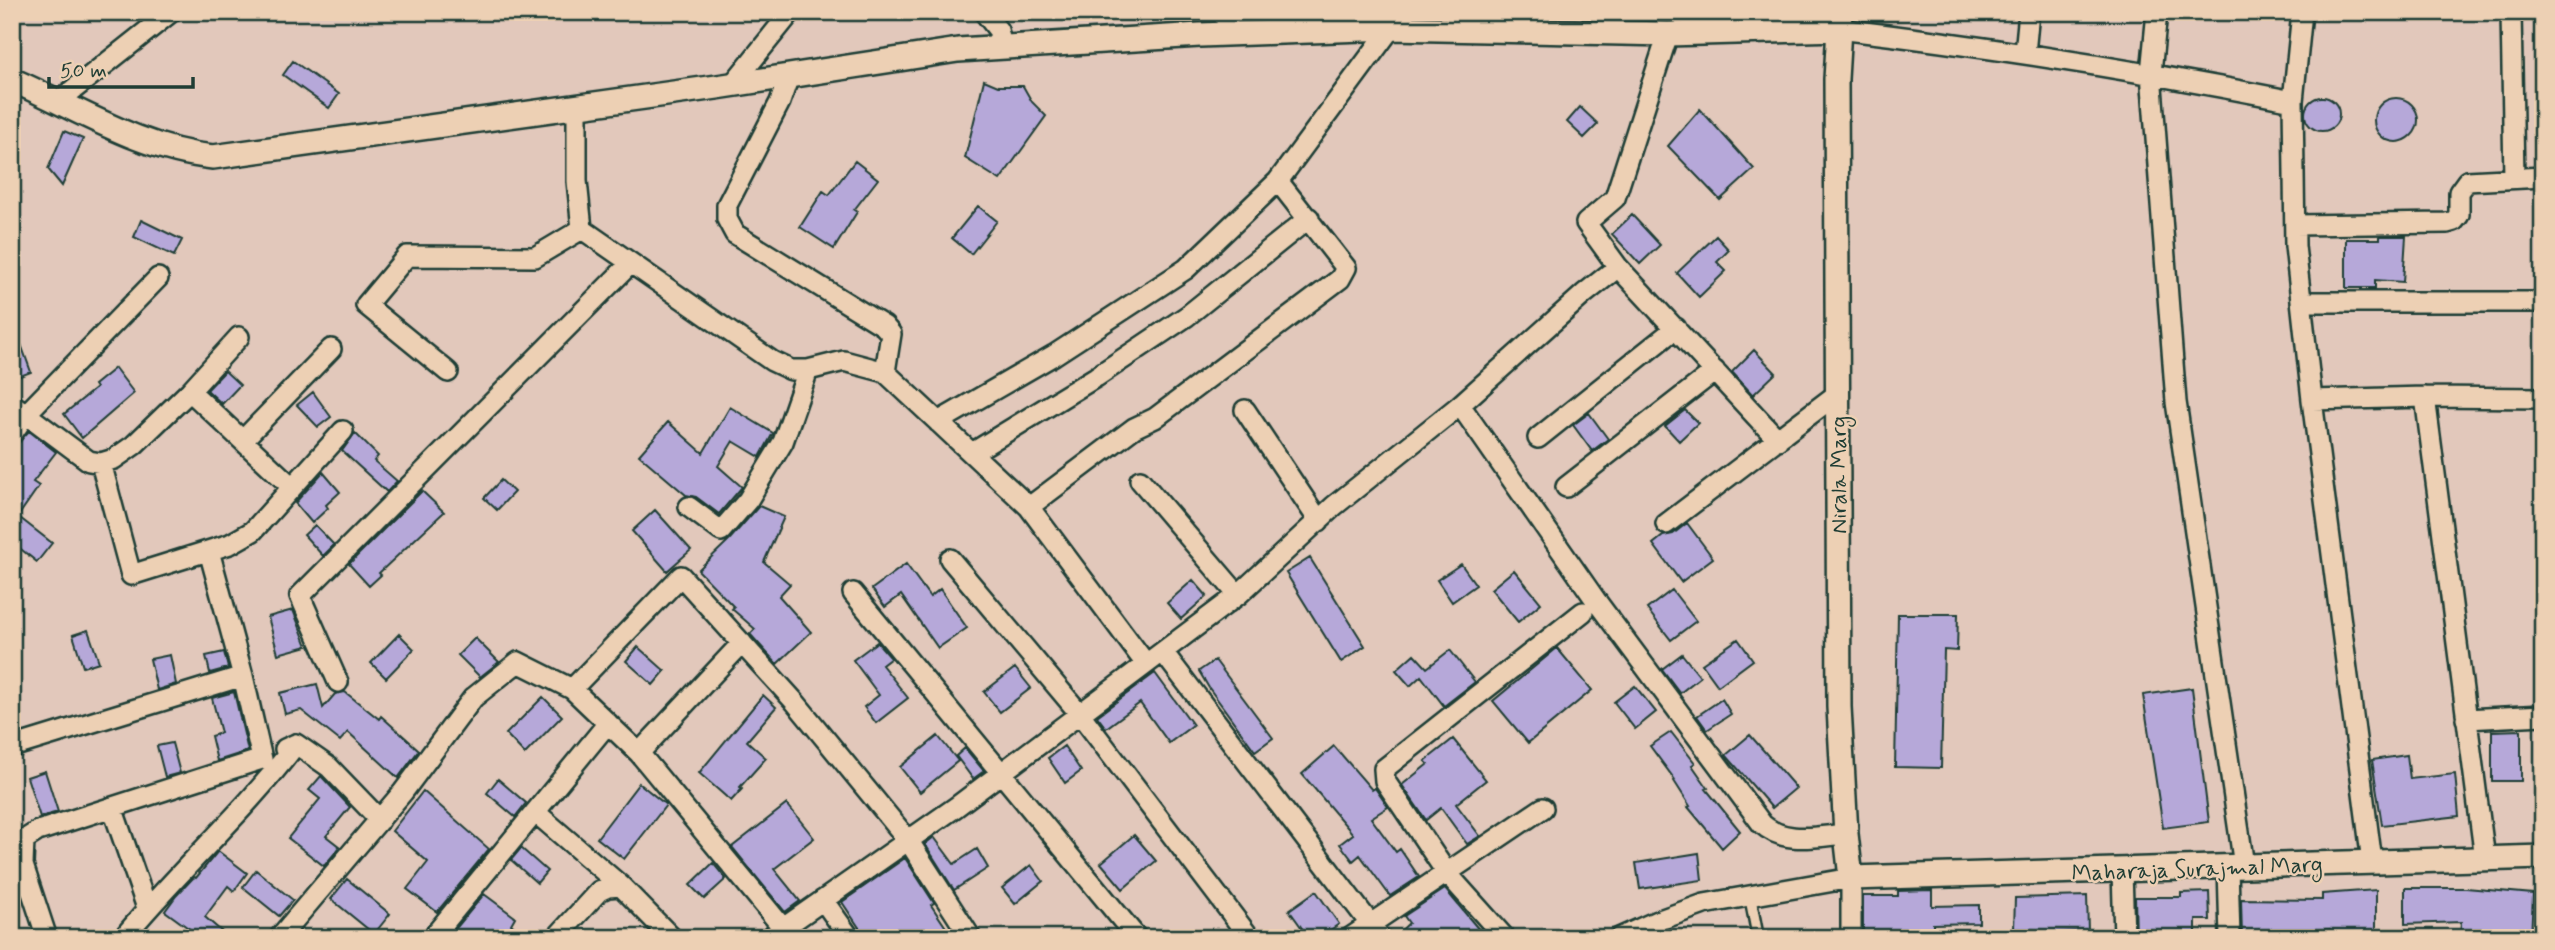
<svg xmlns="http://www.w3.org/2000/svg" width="2555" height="950" viewBox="0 0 2555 950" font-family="Mynerve,sans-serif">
  <rect width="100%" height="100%" fill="#e2c8bb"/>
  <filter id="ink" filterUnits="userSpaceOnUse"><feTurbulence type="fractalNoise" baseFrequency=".0143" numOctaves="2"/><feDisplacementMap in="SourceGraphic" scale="14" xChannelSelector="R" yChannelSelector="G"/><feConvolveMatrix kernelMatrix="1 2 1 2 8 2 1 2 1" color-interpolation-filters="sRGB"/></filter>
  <g filter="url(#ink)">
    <path fill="#b6a8d9" stroke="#1f3d34" stroke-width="2" d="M293 61 339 94 329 108 283 75Z
      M984 80 998 86H1023L1032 102 1046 116 1000 180 965 158Z
      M2305 114a17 17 0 1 1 34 0a17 17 0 1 1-34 0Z
      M2374 120a22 22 0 1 1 44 0a22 22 0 1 1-44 0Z
      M1580 107 1598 124 1584 138 1567 122Z
      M1700 109 1754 169 1720 200 1668 146Z
      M64 131 83 139 62 186 48 169Z
      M855 161 878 179 854 210 857 212 834 249 800 227 823 191 829 195Z
      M978 206 997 221 971 254 952 238Z
      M1632 215 1660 245 1640 264 1612 234Z
      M141 220 182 240 174 256 134 237Z
      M1716 236 1729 250 1717 262 1726 271 1699 297 1677 273Z
      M2380 236H2406L2403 282 2375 280V288H2346V239H2380Z
      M14 325 31 372 12 379V326Z
      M1754 350 1776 373 1753 395 1732 372Z
      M115 368 134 393 82 438 64 414 96 388 94 385Z
      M225 371 240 385 222 404 207 390Z
      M313 392 331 417 318 427 297 405Z
      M730 407 773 433 760 457 733 441 718 466 742 487 719 514 696 497 686 495 639 455 668 422 703 453Z
      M1685 410 1698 423 1679 441 1665 426Z
      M1589 413 1608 439 1592 451 1573 425Z
      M29 431 56 452 33 482 39 486 12 525V449Z
      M355 433 378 456 374 461 397 481 387 492 342 451Z
      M323 472 340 492 326 505 328 508 312 523 295 503Z
      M501 480 514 492 497 510 484 498Z
      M422 491 444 512 379 573 381 575 369 586 349 564Z
      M759 506 784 517 764 562 790 584 779 596 811 632 777 664 750 634 755 629 732 609 734 607 698 570 730 539Z
      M655 510 691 550 667 571 632 531Z
      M20 518 52 543 37 562 12 542V528Z
      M1687 523 1713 558 1681 582 1653 544 1663 536 1673 534Z
      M315 525 334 545 323 556 304 535Z
      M1310 558 1365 646 1341 662 1286 573Z
      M906 564 930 597 940 589 967 628 938 648 901 595 885 607 872 589Z
      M1461 564 1476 585 1452 602 1437 580Z
      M1514 570 1541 603 1518 622 1491 589Z
      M1193 580 1207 596 1181 619 1167 603Z
      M1672 590 1696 621 1671 640 1647 609Z
      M293 610 307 646 278 654 268 617Z
      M1898 614H1958L1957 651 1944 650 1941 768 1895 767Z
      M88 630 99 662 83 667 73 635Z
      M399 634 414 649 386 678 371 663Z
      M475 638 499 662 480 677 458 655Z
      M1738 639 1753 660 1718 686 1702 664Z
      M877 642 891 658 882 665 908 698 876 723 864 707 879 695 853 660Z
      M638 647 665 671 653 685 626 661Z
      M1557 648 1592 690 1528 743 1493 701Z
      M1450 650 1475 682 1444 706 1421 676 1410 686 1396 670 1414 654 1427 668Z
      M224 652 228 668 210 673 206 656Z
      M1682 654 1700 677 1680 693 1662 669Z
      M170 655 176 684 157 690 150 659Z
      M1215 660 1273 738 1255 751 1209 688 1199 671Z
      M1015 668 1031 688 1000 712 984 692Z
      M1155 673 1193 725 1169 743 1140 703 1106 728 1097 716Z
      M317 684 323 708 335 694 345 692 379 719 381 716 419 750 398 778 348 732 340 741 301 710 285 714 280 693Z
      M1635 686 1656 712 1635 729 1614 702Z
      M2192 688 2209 822 2163 828 2143 695Z
      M234 692 248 751 217 761 211 736 221 733 212 698Z
      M763 695 776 707 747 741 766 758 740 787 742 789 731 801 699 773Z
      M543 697 562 716 525 754 506 734Z
      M1722 699 1731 714 1707 730 1697 716Z
      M2521 730V781H2492V731Z
      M1671 732 1695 763 1692 765 1708 788 1706 789 1740 831 1722 848 1688 807 1690 806 1674 781 1675 780 1650 746Z
      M1750 735 1796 788 1772 808 1726 755Z
      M938 736 958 761 920 792 900 767Z
      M1453 739 1486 780 1456 804 1480 836 1467 844 1441 808 1426 820 1402 785 1428 764 1425 761Z
      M172 743 180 773 165 777 157 746Z
      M1064 746 1081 771 1065 783 1048 758Z
      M1334 746 1372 790 1375 788 1388 807 1371 818 1396 852 1400 849 1419 877 1390 896 1360 855 1353 861 1340 844 1353 834 1302 774Z
      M965 748 984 771 973 779 956 756Z
      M2407 755 2410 779 2455 774 2459 816 2382 825 2372 760Z
      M45 771 58 812 40 817 27 777Z
      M321 776 350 807 326 836 340 847 324 866 288 838 320 799 309 790Z
      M498 779 526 803 515 817 487 793Z
      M639 783 666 805 624 859 597 838Z
      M423 791 489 849 437 912 407 889 428 862 392 831Z
      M787 804 814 838 774 869 800 901 785 912 732 847Z
      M1134 835 1156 861 1123 889 1101 863Z
      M934 837 954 864 977 849 988 868 954 890 925 844Z
      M521 848 547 871 537 883 511 860Z
      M218 851 247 873 234 891 228 886 205 917 229 938H202L165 911 176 896 194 877 196 878Z
      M1699 853 1702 880 1640 889 1636 863Z
      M905 858 934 903 931 905 953 938H866L842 902Z
      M713 863 726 879 704 899 690 885Z
      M1031 865 1043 881 1015 904 1002 888Z
      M256 870 293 900 279 916 243 887Z
      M347 879 390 914 374 934 331 899Z
      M2405 888H2466L2533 894 2531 938H2460L2461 922 2405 924Z
      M1445 889 1480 931 1472 938H1393L1409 923 1404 916Z
      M1932 890V906L1979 905V923L1933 924V935L1863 938V896H1898V891Z
      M2376 890V938H2330V929L2298 932V938H2242L2241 899 2322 900V894Z
      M1316 891 1339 924 1319 938H1309L1289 910Z
      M2209 892 2210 920H2196V938H2136L2135 897H2181V893Z
      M484 894 515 917 511 924 526 938H461L453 932Z
      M2087 896 2088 931 2039 933V930L2014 929 2015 898Z"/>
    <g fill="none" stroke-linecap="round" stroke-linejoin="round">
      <defs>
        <path id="service" d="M1750 896 1758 938"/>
        <path id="minor" d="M984 12 998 30 1002 47
          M1222 12 1233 34
          M1309 12 1313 30
          M2157 12 2151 73 2176 402 2244 866
          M2302 12 2293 101 2295 246 2312 400 2372 862
          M2511 12 2514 178
          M1839 29C1992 47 2142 71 2293 101
          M2025 53 2029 12
          M789 76 780 102 727 205V219L735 234 884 326 891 334 885 372
          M733 84 791 12
          M60 100 171 12
          M577 106V181L582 229 772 361 791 370H808L844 361 885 372 1029 507 1146 664
          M2295 225 2447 223 2454 221 2459 215V192L2467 181 2543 177
          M1618 267 1778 440
          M158 278 26 414 89 461 101 463 114 459 134 445 190 391 239 337
          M2301 302H2543
          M448 372 366 305 407 256 535 257 582 229
          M190 391 292 487
          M2425 397 2485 859
          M2312 400 2425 397 2543 398
          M12 404 26 414 12 434
          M1460 405 1597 602 1762 824C1785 845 1818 836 1846 834
          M1245 410 1319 521
          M938 422 1054 355 1186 269 1278 181 1391 28 1389 12
          M1538 438 1676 328
          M243 440 331 349
          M972 453 1096 377 1187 316 1309 218
          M101 463 131 575 230 544 253 531 343 431
          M1140 480 1238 595
          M1566 487 1715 371
          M689 507 721 531 748 500 783 442 808 370
          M1029 507 1134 428 1155 418 1340 279 1346 268 1278 181
          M1666 524 1837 394
          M950 559 1080 714 1250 938
          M853 593 1137 938
          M1163 652 1381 938
          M338 682 300 596 631 263
          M572 689 681 576 795 702 908 840 971 938
          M2466 719 2543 715
          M12 747 243 676
          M285 749 296 744 329 767 380 820
          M639 753 742 643
          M112 807 147 908
          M535 812 621 886
          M2228 867 2230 938
          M2122 870 2124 938
          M823 900 850 938
          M47 938 23 865 24 840 38 831 262 759 243 676 209 551
          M123 938C178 871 244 813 296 744
          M279 938 403 792 473 698 518 662 572 689 639 753 783 928
          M432 938 608 723
          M556 938 599 891 608 887 621 886 672 938
          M769 938 956 807 1238 595 1334 506 1460 405 1584 294 1618 267 1586 223 1615 198 1668 34
          M1350 938 1543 808
          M1505 938 1446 872 1385 781 1384 769 1583 612
          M1619 938 1657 921 1704 904 1851 878V938"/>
        <path id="tertiary" d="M1840 12 1836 79 1839 707 1846 834 1851 878 2543 857
          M12 80C77 108 141 150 213 157L717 87 958 50 1200 35 1391 28 1668 34 1839 29"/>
      </defs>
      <use href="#service" stroke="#1f3d34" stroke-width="15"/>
      <use href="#minor" stroke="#1f3d34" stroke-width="24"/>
      <use href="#tertiary" stroke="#1f3d34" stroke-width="28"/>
      <use href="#service" stroke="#edd0b4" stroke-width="10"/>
      <use href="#minor" stroke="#edd0b4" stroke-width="19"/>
      <use href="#tertiary" stroke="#edd0b4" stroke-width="23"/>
    </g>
  </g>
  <g text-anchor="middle" stroke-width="5" stroke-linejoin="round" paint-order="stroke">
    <g font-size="23" fill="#1f3d34" stroke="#edd0b4">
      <text transform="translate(1838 475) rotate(-90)" y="8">Nirala Marg</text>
      <text transform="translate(2197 868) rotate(-2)" y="8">Maharaja Surajmal Marg</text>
    </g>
  </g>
  <rect width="2555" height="950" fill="none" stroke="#edd0b4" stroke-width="42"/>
  <rect x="21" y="21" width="2513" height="908" fill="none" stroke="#1f3d34" stroke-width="2.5" filter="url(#ink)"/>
  <path d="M49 77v10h144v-10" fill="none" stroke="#1f3d34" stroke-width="3.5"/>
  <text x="60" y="77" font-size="21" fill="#1f3d34" stroke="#edd0b4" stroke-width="5" paint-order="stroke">50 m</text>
</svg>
